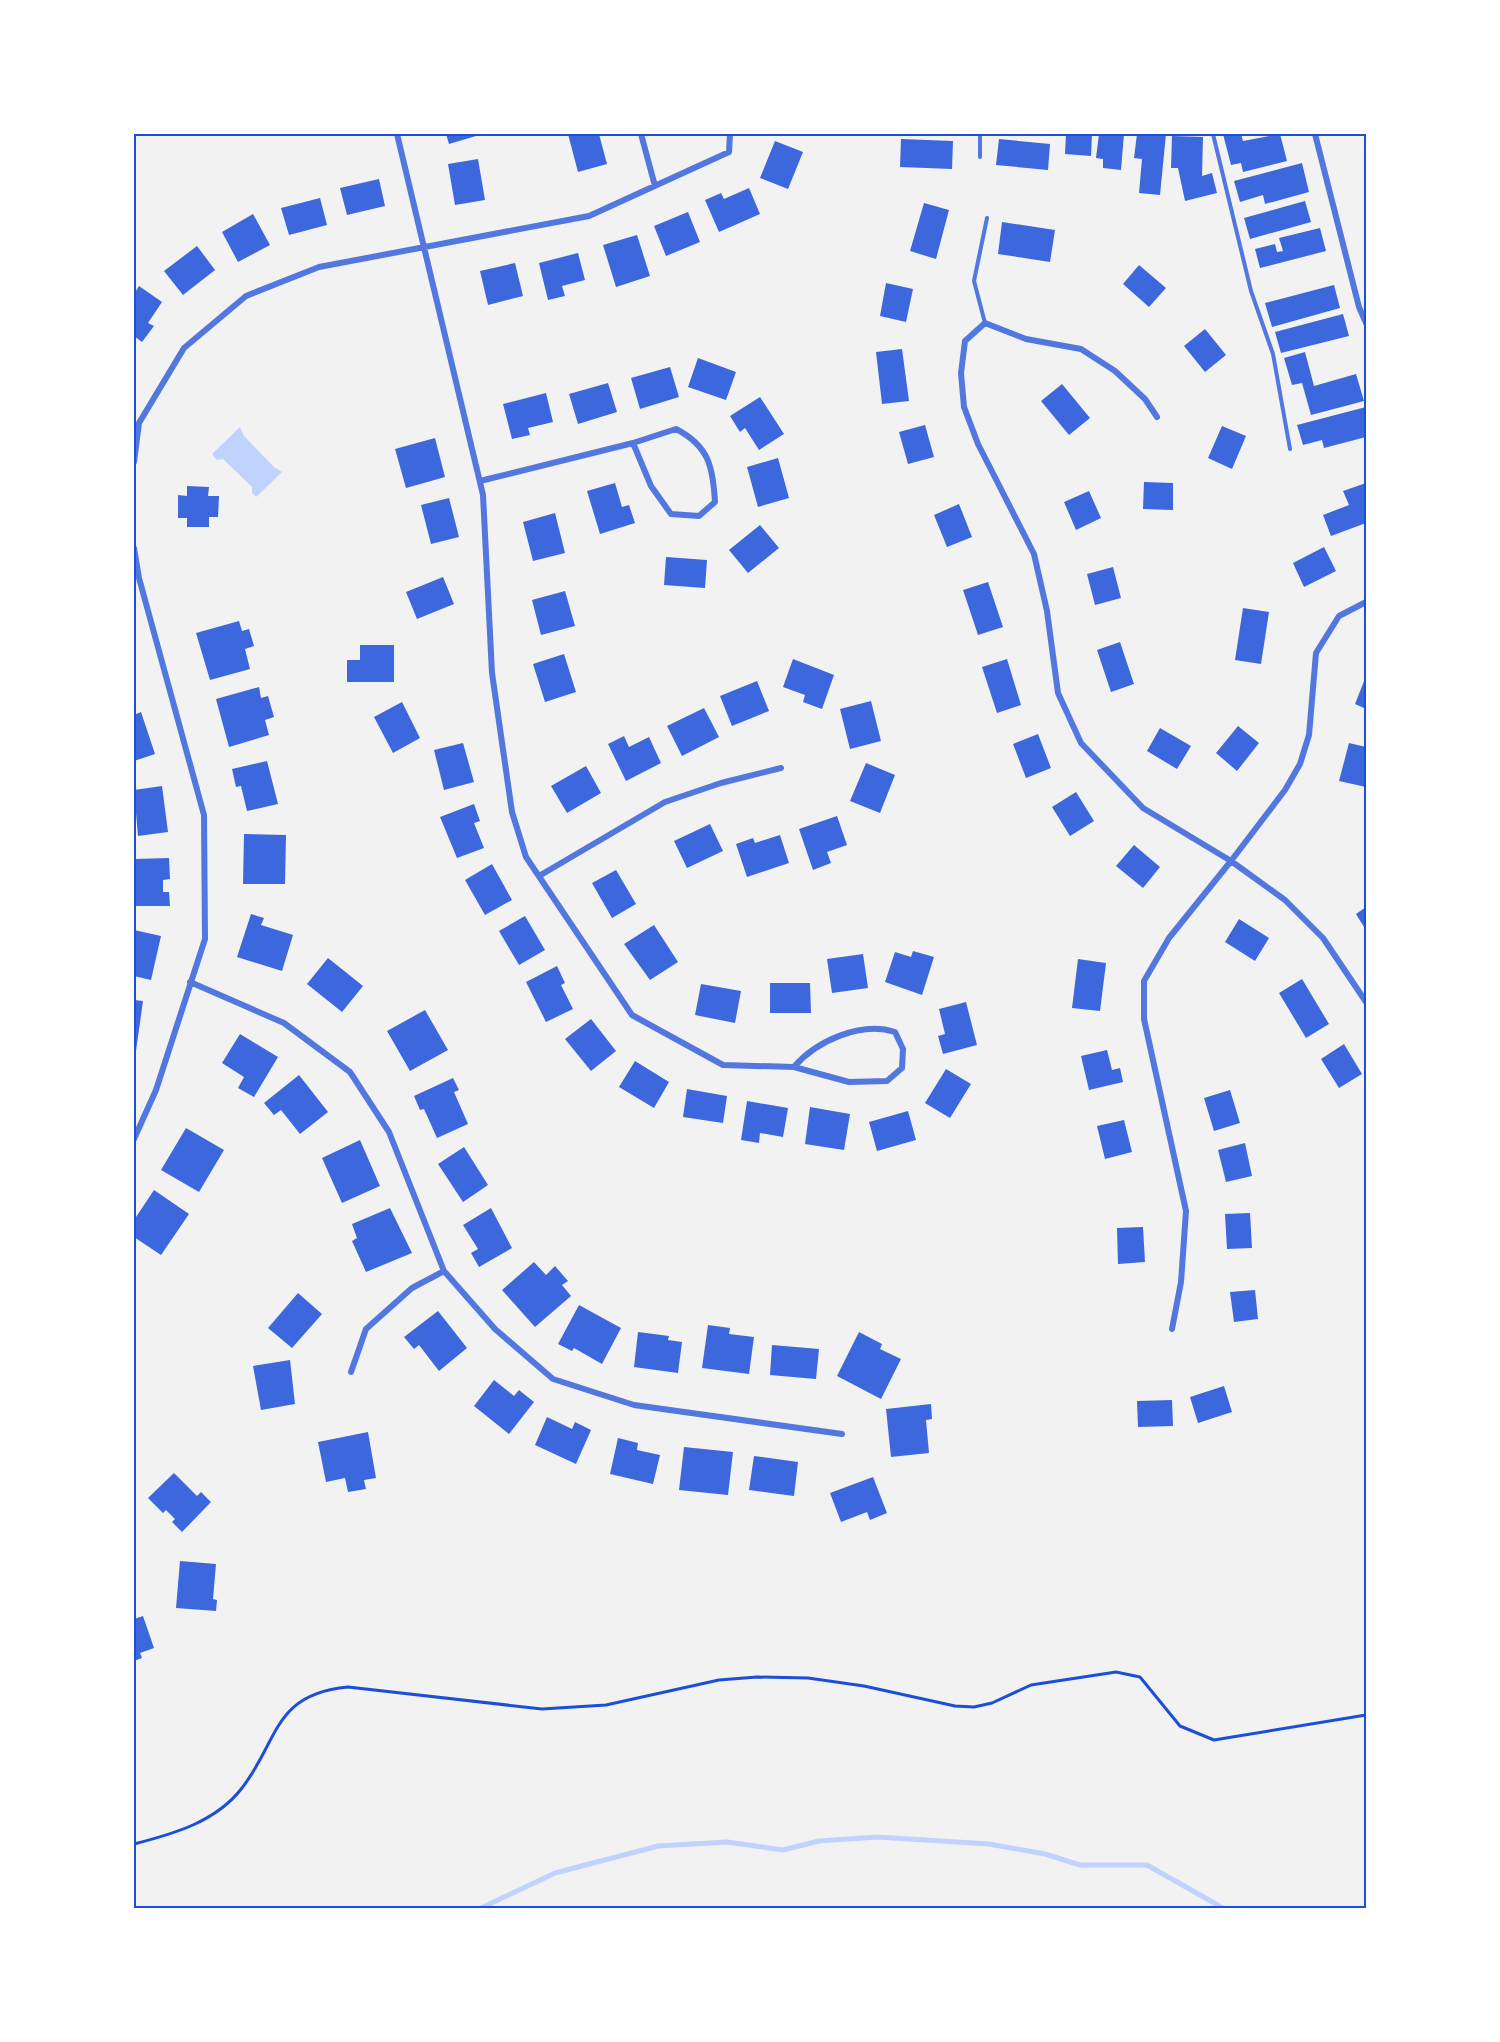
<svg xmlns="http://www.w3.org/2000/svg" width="1500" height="2042" viewBox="0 0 1500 2042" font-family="'Work Sans',sans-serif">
  <rect width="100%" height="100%" fill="#f2f2f2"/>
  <path fill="#bfd3fe" d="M240 427 244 436 274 467 282 472 256 497 252 493V487L223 459 217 460 212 454Z"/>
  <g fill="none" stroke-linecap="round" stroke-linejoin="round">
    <path stroke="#bfd3fe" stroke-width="5" d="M481 1908 555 1873 658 1846 727 1842 783 1850 819 1841 877 1837 989 1844 1045 1854 1080 1865H1147L1223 1908"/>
  </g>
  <path fill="#3d67dc" d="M446 134H476V136L449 144Z
    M568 134H599L607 164 578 172Z
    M1066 134H1092L1091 156 1065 154Z
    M1099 134H1124L1121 170 1103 168V159L1096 158Z
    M1137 134H1166L1160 195 1139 193 1142 159 1134 158Z
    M1223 134H1241L1243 141 1280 134 1287 161 1243 172 1241 163 1231 165Z
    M1172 136 1203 137 1202 176 1212 173 1217 193 1185 201 1178 168H1171Z
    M901 139 953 141 952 169 900 167Z
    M999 139 1050 144 1048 170 996 165Z
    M775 141 803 152 788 189 760 178Z
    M478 159 485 200 455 205 448 164Z
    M1302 163 1309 192 1265 204 1263 195 1240 202 1234 181Z
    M379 179 385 206 347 215 340 188Z
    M749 188 760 214 719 232 705 200 721 193 724 199Z
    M320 198 327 225 289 235 281 208Z
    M1305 201 1311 222 1250 239 1244 218Z
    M924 203 949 210 936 259 910 251Z
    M688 212 700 242 666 256 654 226Z
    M253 214 270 245 238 262 222 232Z
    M1002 222 1055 230 1050 262 998 254Z
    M1320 228 1326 251 1260 268 1255 249 1275 244 1277 252 1283 251 1279 238Z
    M637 235 650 276 616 287 603 245Z
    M197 246 215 270 183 295 164 271Z
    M578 253 585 280 562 286 565 296 548 300 539 263Z
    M515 263 523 296 488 305 480 271Z
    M1139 265 1166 288 1149 307 1123 284Z
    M886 283 913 289 906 322 880 316Z
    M1334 285 1340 308 1272 327 1265 303Z
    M139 286 162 302 148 323 154 326 142 342 134 336V294Z
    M1343 314 1349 336 1281 353 1275 332Z
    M1205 329 1226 355 1205 372 1184 346Z
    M902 349 909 401 882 404 876 352Z
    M1305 352 1314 386 1356 374 1364 401 1311 415 1302 383 1292 385 1284 358Z
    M698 358 736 372 726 400 688 387Z
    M670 367 679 397 640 409 631 378Z
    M608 383 617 412 578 424 569 394Z
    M1062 384 1090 418 1069 435 1041 401Z
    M546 393 553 422 528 428 530 435 512 439 503 404Z
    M760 397 784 434 759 450 745 428 740 432 730 416Z
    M1366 407V437L1324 448 1322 440 1303 445 1297 425Z
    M925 425 934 457 908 464 899 432Z
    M1222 426 1246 436 1232 469 1208 458Z
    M435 438 445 477 406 488 395 449Z
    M778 458 789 498 758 507 747 467Z
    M1144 482 1173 483V510L1143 509Z
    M615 483 622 507 629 505 635 523 600 534 587 491Z
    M1366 483V523L1331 536 1323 515 1349 505 1343 491Z
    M187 486 209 487 208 496H219L218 517H209V527H187V518H178V495L187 496Z
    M1089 491 1101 518 1076 530 1064 502Z
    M449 498 459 537 431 544 421 505Z
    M959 504 972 537 947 547 934 515Z
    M555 513 565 553 533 561 523 522Z
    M760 525 779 548 748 573 729 550Z
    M1324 547 1336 571 1304 587 1293 563Z
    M666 557 707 560 705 588 664 585Z
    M1113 567 1121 598 1095 605 1087 574Z
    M443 577 454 604 417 619 406 592Z
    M988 582 1003 627 978 635 963 590Z
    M565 591 575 626 541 635 532 600Z
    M1243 608 1269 612 1261 664 1235 660Z
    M239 621 242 631 249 629 254 646 245 649 250 669 210 680 196 633Z
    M1120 642 1134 684 1111 692 1097 650Z
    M360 645H394V682H347V660H360Z
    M564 654 576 692 545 702 533 664Z
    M793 659 834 675 822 709 803 702 805 695 783 687Z
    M1007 659 1021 705 997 713 982 667Z
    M1366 676V709L1355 704Z
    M757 681 769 711 732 726 720 696Z
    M259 687 261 698 268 696 274 717 265 720 269 735 229 747 216 699Z
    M871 701 881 741 850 749 840 709Z
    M402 702 420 738 393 753 374 717Z
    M704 708 719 737 682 756 667 726Z
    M141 712 155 754 134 761V715Z
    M1238 726 1259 743 1237 771 1216 753Z
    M1160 728 1191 746 1177 769 1147 751Z
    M1038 734 1051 768 1026 778 1013 744Z
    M624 736 629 747 649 737 661 763 626 781 608 744Z
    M463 743 474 782 444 790 434 750Z
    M1349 743 1366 747V787L1339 781Z
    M267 761 278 804 247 811 241 786 236 787 232 769Z
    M866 763 895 775 880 813 850 801Z
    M586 766 601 793 567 813 551 786Z
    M162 786 168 832 138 836 134 790Z
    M1076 792 1094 821 1070 836 1052 807Z
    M474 804 480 821 474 823 484 848 457 858 440 817Z
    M837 816 847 845 827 852 831 863 813 870 799 829Z
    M710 824 723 851 687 868 674 841Z
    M244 834 286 835 285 884H243Z
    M780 835 789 863 747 877 736 844 753 838 755 843Z
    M1134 845 1160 867 1143 888 1116 866Z
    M169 858 170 879 163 880V892H169L170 906H134V859Z
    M492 864 512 900 485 915 465 880Z
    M616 870 636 904 612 918 592 883Z
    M1366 907V926L1364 927 1356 914Z
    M251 914 264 918 261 925 293 935 282 971 237 957Z
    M525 916 545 950 519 965 499 931Z
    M1239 919 1269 938 1255 961 1225 942Z
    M654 925 678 962 650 980 624 944Z
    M134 930 161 936 151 980 134 976Z
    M913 951 934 957 922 995 885 982 895 952 911 957Z
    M863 954 868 988 832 993 827 959Z
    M328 958 363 986 342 1012 307 984Z
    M1078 959 1106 963 1100 1011 1072 1008Z
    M557 966 565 983 561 985 573 1009 546 1022 526 982Z
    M1302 979 1329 1024 1306 1038 1279 993Z
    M770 983H810L811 1013H770Z
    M701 984 741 991 735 1023 695 1015Z
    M134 1000 143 1001 136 1051 134 1050Z
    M966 1002 977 1045 943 1054 938 1036 945 1034 939 1009Z
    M425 1010 448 1050 410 1071 387 1031Z
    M591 1019 616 1051 591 1071 565 1039Z
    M240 1034 278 1057 254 1097 238 1088 244 1077 222 1063Z
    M1344 1044 1362 1074 1339 1088 1321 1059Z
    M1107 1050 1112 1070 1120 1068 1123 1082 1089 1090 1081 1056Z
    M635 1061 669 1082 654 1108 619 1087Z
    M946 1069 971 1084 950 1118 925 1103Z
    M299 1075 328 1112 300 1134 281 1110 274 1115 264 1103Z
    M453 1078 459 1090 454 1092 468 1124 437 1138 424 1109 420 1110 414 1096Z
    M687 1089 727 1096 723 1123 683 1117Z
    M1230 1090 1240 1123 1214 1131 1204 1098Z
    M747 1101 788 1108 783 1137 760 1133 759 1143 741 1140Z
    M810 1107 850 1114 844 1150 805 1144Z
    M908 1111 916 1140 877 1151 869 1122Z
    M1124 1120 1132 1152 1105 1159 1097 1126Z
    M186 1128 224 1150 199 1192 161 1170Z
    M360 1140 380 1186 342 1203 322 1158Z
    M1245 1143 1252 1176 1226 1182 1218 1150Z
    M464 1147 488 1185 463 1202 438 1164Z
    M154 1190 189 1214 161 1255 134 1237V1220Z
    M390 1208 412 1253 366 1272 352 1241 357 1238 352 1224Z
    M491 1208 512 1248 479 1267 471 1253 478 1249 463 1225Z
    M1250 1213 1252 1248 1227 1249 1225 1214Z
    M1143 1227 1145 1262 1118 1264 1117 1228Z
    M534 1262 546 1275 555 1266 568 1281 562 1285 571 1296 535 1327 502 1290Z
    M1255 1290 1258 1319 1234 1322 1230 1292Z
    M298 1293 322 1314 292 1348 268 1328Z
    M579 1305 621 1328 602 1364 574 1348 572 1351 558 1344Z
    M438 1311 467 1348 439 1371 419 1345 414 1349 404 1337Z
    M708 1325 730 1328 729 1334 754 1337 749 1374 702 1368Z
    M638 1332 669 1336 668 1340 682 1342 678 1373 634 1367Z
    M859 1332 882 1344 880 1349 901 1359 881 1399 837 1376Z
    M772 1345 819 1349 816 1379 770 1375Z
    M290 1360 295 1404 261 1410 253 1366Z
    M494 1380 514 1396 519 1390 534 1402 509 1434 474 1406Z
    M1224 1386 1232 1412 1198 1423 1190 1397Z
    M1172 1400 1173 1426 1138 1427 1137 1401Z
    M931 1404 932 1419 926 1420 929 1453 891 1457 886 1409Z
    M547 1417 572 1429 575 1422 591 1430 576 1464 535 1445Z
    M368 1432 376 1478 364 1480 366 1489 348 1492 345 1478 326 1482 318 1442Z
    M618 1438 638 1443 637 1450 660 1455 653 1484 610 1474Z
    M684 1447 733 1452 728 1495 679 1490Z
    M754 1456 798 1462 794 1496 749 1490Z
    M174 1473 197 1496 201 1492 211 1502 182 1532 172 1522 175 1519 166 1510 163 1513 148 1498Z
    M873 1477 887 1513 870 1520 867 1512 841 1522 830 1493Z
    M180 1561 216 1564 213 1599 217 1600 216 1611 176 1608Z
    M143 1616 154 1648 140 1653 142 1658 134 1661V1619Z"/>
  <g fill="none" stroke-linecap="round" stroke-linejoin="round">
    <path stroke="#1d4ed8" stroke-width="3" d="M134 1844C173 1834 216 1822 242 1788 279 1740 273 1694 348 1687L542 1709 606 1705 719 1680 757 1677 808 1678 864 1686 955 1706 974 1707 992 1703 1031 1685 1116 1672 1140 1677 1180 1726 1214 1740 1366 1715"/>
    <path stroke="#5277de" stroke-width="4" d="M980 134V157
      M1213 134 1251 291 1273 354 1290 449
      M985 323 974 281 987 218"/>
    <path stroke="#5277de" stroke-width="6" d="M397 134 483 495 492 673 512 812 526 857 632 1015 723 1065 794 1067 849 1082 887 1081 902 1068 903 1049 895 1032C861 1021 816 1041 794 1067
      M641 134 655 186
      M1315 134 1359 307 1366 323
      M1157 417 1145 399 1115 371 1081 349 1026 339 985 323 965 341 961 373 964 407 978 444 1034 554 1047 611 1058 693 1081 743 1143 808 1231 861 1285 900 1323 938 1366 1002
      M134 462 139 423 184 348 246 296 319 267 589 216 729 152 730 134
      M480 481 633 443 651 486 671 514 699 516 715 502C713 467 709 446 676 429L633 443
      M134 548 139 578 204 815 205 939 156 1090 134 1139
      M539 876 665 802 721 783 781 768
      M190 982 284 1023 350 1072 389 1132 444 1271 495 1329 553 1379 634 1405 842 1434
      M1172 1329 1181 1282 1186 1211 1144 1019V981L1169 938 1231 861 1285 790 1300 764 1309 735 1316 653 1339 616 1366 602
      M351 1372 366 1329 412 1288 444 1271"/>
  </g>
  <rect width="1500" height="2042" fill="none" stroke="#ffffff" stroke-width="270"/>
  <rect x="135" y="135" width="1230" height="1772" fill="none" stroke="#1d4ed8" stroke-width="2"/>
</svg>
